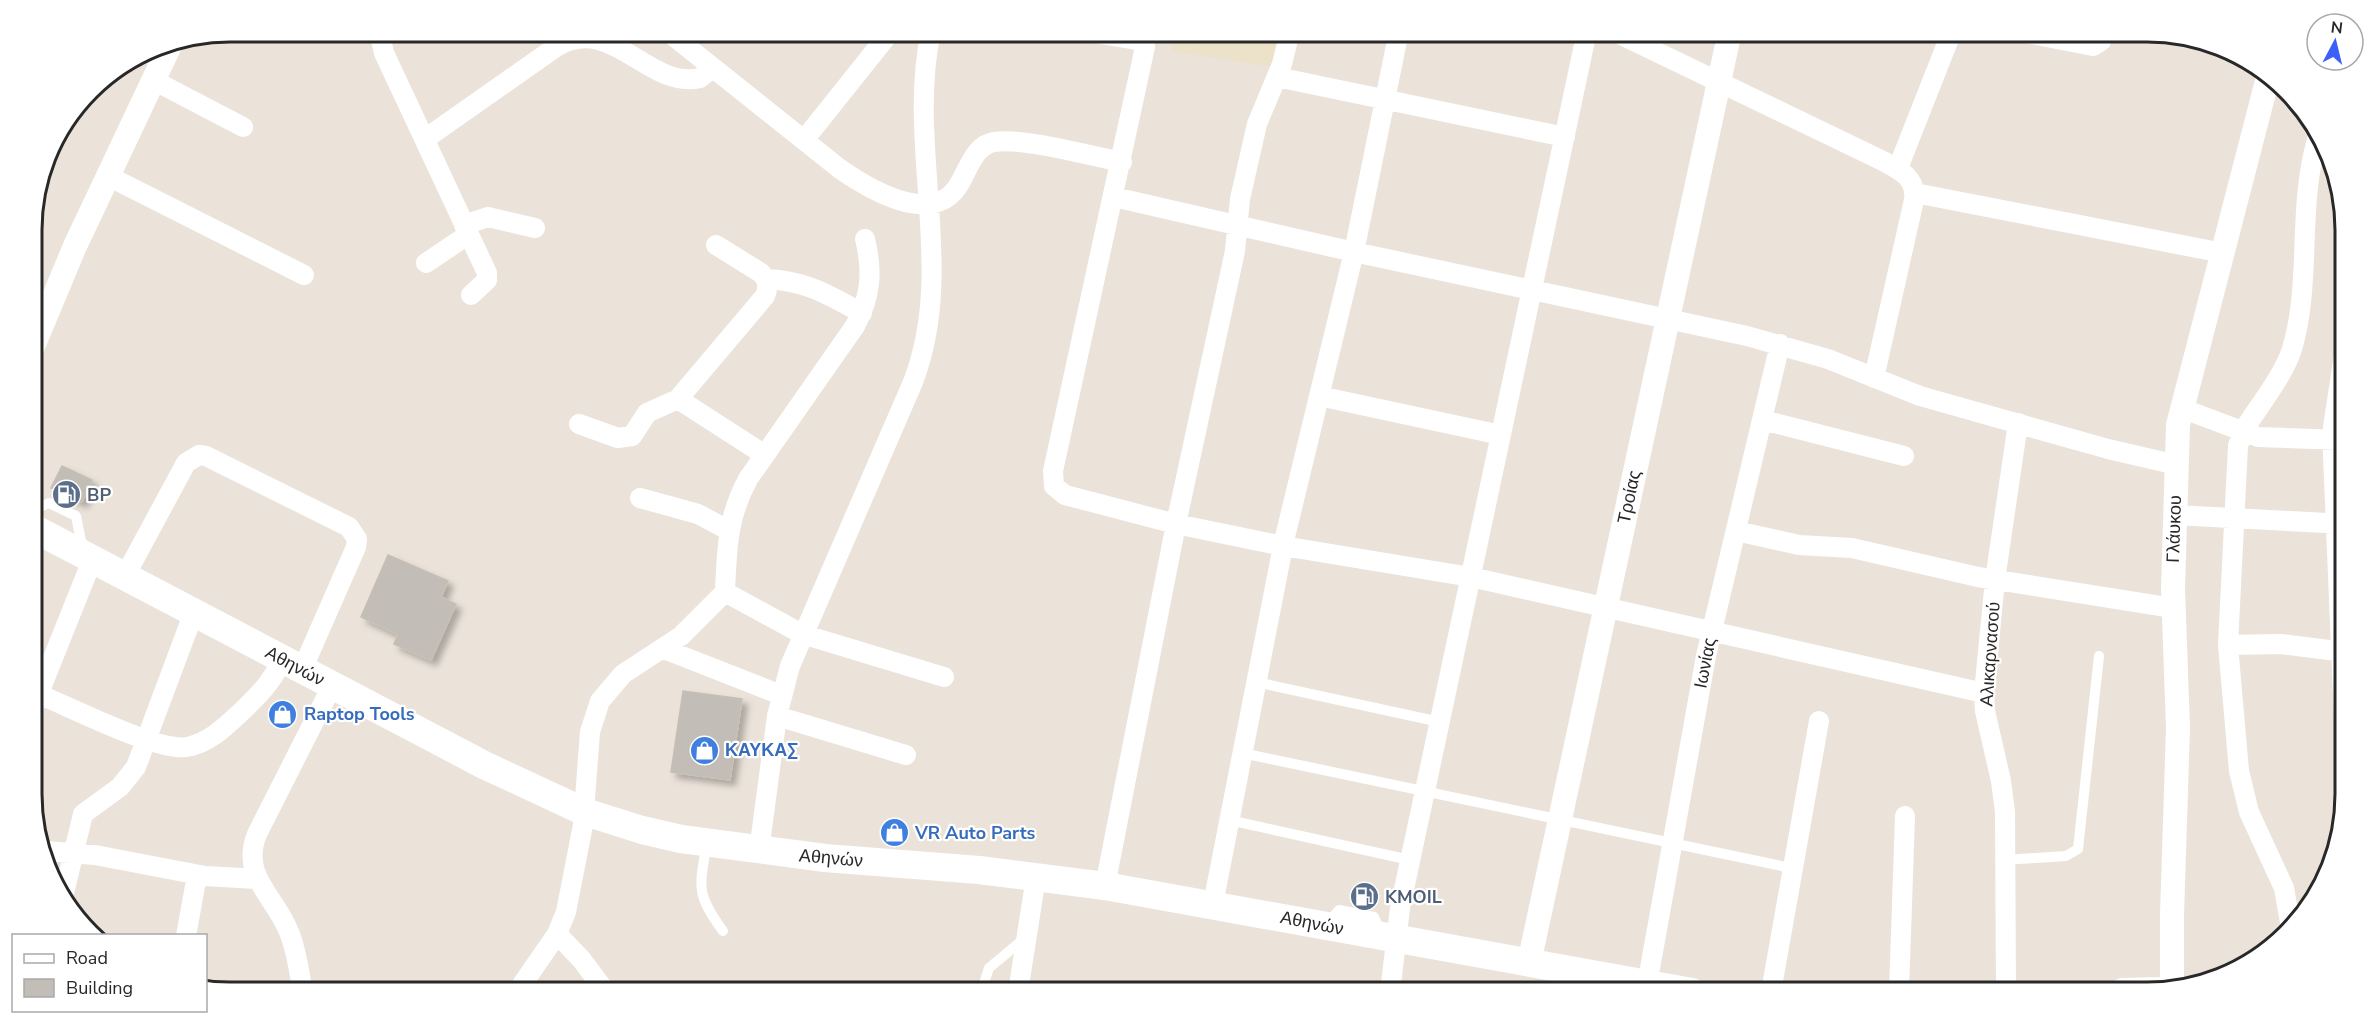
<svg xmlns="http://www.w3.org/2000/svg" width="2377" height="1024" viewBox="0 0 2377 1024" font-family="'Nunito Sans',sans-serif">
  <defs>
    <filter id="shadow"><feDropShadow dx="5.5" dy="5.5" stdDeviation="3" flood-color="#0004"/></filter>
  </defs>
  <rect width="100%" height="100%" fill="#ebe3da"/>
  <path fill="#ece1c9" d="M1174 32H1279L1271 67 1171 51Z"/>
  <path fill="#c3bdb7" stroke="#c6bfb4" stroke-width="1.5" filter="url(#shadow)" d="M62 466 92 480 82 502 51 488Z
    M388 555 448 581 441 597 456 604 431 660 394 644 398 634 361 617Z
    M683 691 742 699 730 780 671 772Z"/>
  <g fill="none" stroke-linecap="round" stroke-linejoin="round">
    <path stroke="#fff" stroke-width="10" d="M33 510 49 503 76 516 83 551
      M1256 682 1440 722
      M1242 753 1791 868
      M1229 820 1410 860
      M707 843C699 888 696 894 723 931
      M2004 860 2066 856 2078 849 2099 656
      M1327 924 1339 910 1374 917 1381 933
      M981 992 989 968 1026 937"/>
    <path stroke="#fff" stroke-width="20" d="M379 31 384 53 487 273V280L471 295
      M667 31 840 169C869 189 932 227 958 186 968 171 974 145 994 142 1022 137 1091 156 1122 162
      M1082 31 1137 40 1145 47 1053 471 1054 486 1065 495 1176 524 1283 546 1471 577 1984 693
      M1613 31 1883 161C1900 170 1917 178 1914 200L1874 378
      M2016 31 2093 46 2101 41 2103 31
      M1277 77 1565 137
      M153 80 243 127
      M425 139 556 47C612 13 648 90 700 78L712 68
      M804 140 891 31
      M1898 168 1952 31
      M108 176 304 275
      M1915 193 2223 253
      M1114 197 1354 252 1747 336 1828 359 1920 396 2108 449 2177 465
      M464 225 488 217 535 228
      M426 263 469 234
      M767 279C807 281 828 295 862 313
      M2344 355 2333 427V455L2345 744
      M1319 396 1501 435
      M678 399 765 455
      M2181 408 2258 437 2344 440
      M1763 420 1904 456
      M579 424 618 438 632 436 647 413 678 399 765 296C769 286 768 281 761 273L716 245
      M640 498 698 514 728 530
      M2175 515 2345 524
      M1736 531 1799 545 1852 548 1978 577 2173 608
      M125 576 186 463 199 455 206 456 349 527 357 539 356 547 302 670
      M725 592 802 634 944 677
      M2228 645 2281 644 2345 652
      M664 649 781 695
      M33 692C67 705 157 752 187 747 209 743 225 727 240 713 258 696 272 682 282 660
      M33 708 93 558
      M777 716 906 755
      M46 851 95 855 205 876 258 879
      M759 851 777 716 790 666 913 382C957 268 906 147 931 31
      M1105 886 1176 524 1235 251 1240 199 1257 124 1282 64 1290 31
      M64 893 83 814 120 787 136 767 194 612
      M1213 904 1284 541 1354 252 1399 31
      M2291 928 2284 888 2249 812 2239 771 2228 645 2238 446 2243 431C2258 407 2284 375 2292 349 2312 281 2297 208 2317 140
      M557 934 581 959 606 992
      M186 936 197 875
      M1647 985 1706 656 1780 344
      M303 992C299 973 297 951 289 932 275 896 240 876 257 834L332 686
      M517 992 557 934 566 912 583 825 590 732 600 701 623 674 681 636 725 592C727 548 727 518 748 479L855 326C871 296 873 272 865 239
      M1018 992 1036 877
      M1390 992 1400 908 1587 31
      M1771 992 1819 721
      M1899 992 1905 816
      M2006 992 2005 812 2001 781 1985 711 1984 693 1995 580 2018 423"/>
    <path stroke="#fff" stroke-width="24" d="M32 349 75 246 171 43
      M1529 963 1730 31
      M2172 988V915L2178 728 2173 589 2178 425 2267 81"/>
    <path stroke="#fff" stroke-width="28" d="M33 528 484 765 585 812 642 830 681 839 825 858 979 870 1105 886 1692 992
      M2123 992 2162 991"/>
  </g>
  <defs>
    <symbol id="fuel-disc" viewBox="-11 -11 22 22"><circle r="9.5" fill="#5c6f8a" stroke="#fff"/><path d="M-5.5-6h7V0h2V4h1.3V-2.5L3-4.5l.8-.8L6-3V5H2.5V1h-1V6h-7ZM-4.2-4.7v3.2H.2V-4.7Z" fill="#fff"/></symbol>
    <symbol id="shop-disc" viewBox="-11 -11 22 22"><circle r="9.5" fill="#3f7fe0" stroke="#fff"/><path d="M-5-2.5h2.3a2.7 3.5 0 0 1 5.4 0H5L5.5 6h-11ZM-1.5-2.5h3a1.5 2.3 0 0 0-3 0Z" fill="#fff"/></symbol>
  </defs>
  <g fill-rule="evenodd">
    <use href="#fuel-disc" x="50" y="478" width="33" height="33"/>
    <use href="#shop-disc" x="266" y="698" width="33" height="33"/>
    <use href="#shop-disc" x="688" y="734" width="33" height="33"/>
    <use href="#shop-disc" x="878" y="816" width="33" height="33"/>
    <use href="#fuel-disc" x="1348" y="880" width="33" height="33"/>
  </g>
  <g text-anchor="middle" stroke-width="4.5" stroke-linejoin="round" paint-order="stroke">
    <g font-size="18" font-weight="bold" fill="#4e5e75" stroke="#fff" text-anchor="start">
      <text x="87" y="501">BP</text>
      <text x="1385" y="903">KMOIL</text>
    </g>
    <g font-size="18" fill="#282828" stroke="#fff">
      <text transform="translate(1629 497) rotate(-78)" y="6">Τροίας</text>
      <text transform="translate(2174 529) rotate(-88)" y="6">Γλάυκου</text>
      <text transform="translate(1990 654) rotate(-86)" y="6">Αλικαρνασού</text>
      <text transform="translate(1705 663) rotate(-79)" y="6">Ιωνίας</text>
      <text transform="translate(295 666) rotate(28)" y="6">Αθηνών</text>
      <text transform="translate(831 858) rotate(5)" y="6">Αθηνών</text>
      <text transform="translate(1312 923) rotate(11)" y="6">Αθηνών</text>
    </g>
    <g font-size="18" font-weight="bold" fill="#366cbe" stroke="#fff" text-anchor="start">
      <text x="304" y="720">Raptop Tools</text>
      <text x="725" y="756">ΚΑΥΚΑΣ</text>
      <text x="915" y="839">VR Auto Parts</text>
    </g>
  </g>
  <path d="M0 0H2377V1024H0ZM230 42H2147A188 188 0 0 1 2335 230V794A188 188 0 0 1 2147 982H230A188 188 0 0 1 42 794V230A188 188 0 0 1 230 42Z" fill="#fff" fill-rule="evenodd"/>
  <path fill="none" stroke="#282828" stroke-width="3" d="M230 42H2147A188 188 0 0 1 2335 230V794A188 188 0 0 1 2147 982H230A188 188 0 0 1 42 794V230A188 188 0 0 1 230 42Z"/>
  <rect x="12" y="934" width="195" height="78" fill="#ffffff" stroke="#a9a9a9" stroke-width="1.5"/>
  <rect x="24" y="954" width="30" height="9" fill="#ffffff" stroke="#a9a9a9" stroke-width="1.5"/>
  <text x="66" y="964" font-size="18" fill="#282828">Road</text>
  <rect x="24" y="979" width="30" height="18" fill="#c3bdb7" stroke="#a9a9a9" stroke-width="1.5"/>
  <text x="66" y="994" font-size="18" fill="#282828">Building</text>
  <g transform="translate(2335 42) rotate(7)"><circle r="28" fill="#ffffff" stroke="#a9a9a9" stroke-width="1.5"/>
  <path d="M0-4.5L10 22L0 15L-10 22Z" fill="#3b5ff7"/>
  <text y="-9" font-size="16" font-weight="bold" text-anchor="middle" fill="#282828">N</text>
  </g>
</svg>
